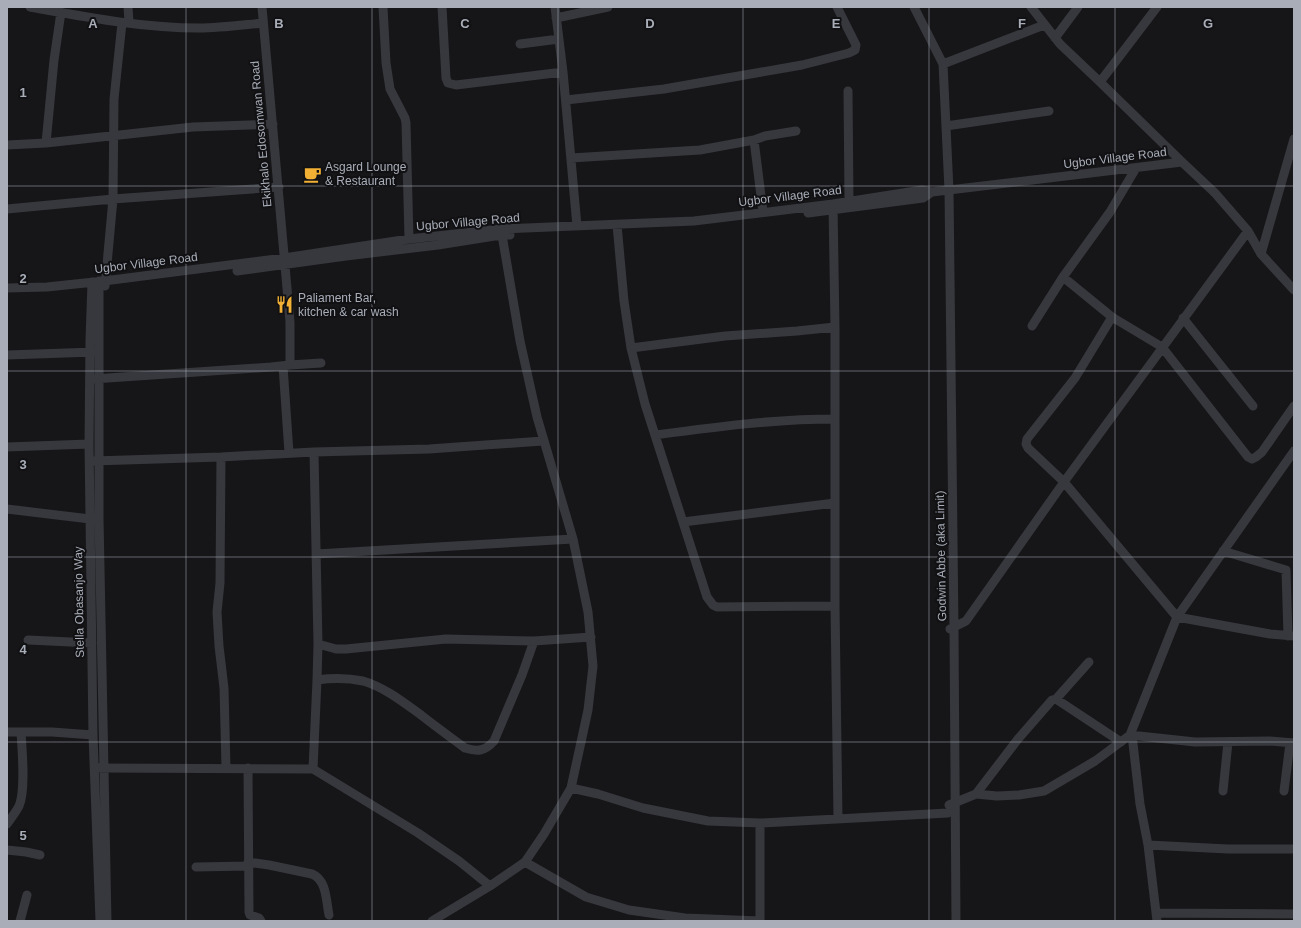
<svg xmlns="http://www.w3.org/2000/svg" width="1301" height="928" viewBox="0 0 1301 928" font-family="Arial,sans-serif">
  <rect width="100%" height="100%" fill="#161618"/>
  <g fill="none" stroke-linecap="round" stroke-linejoin="round">
    <path stroke="#37383d" stroke-width="9" d="M30 7C86 17 142 28 199 28 220 28 242 25 263 23
      M128 7 129 22
      M383 7 386 63 390 89 405 118 406 123 409 239
      M442 7 446 78 448 83 456 85 563 72
      M555 7 563 72 577 226
      M914 7 943 64 949 190 954 628 956 921
      M1031 7 1060 44 1100 82 1182 162 1215 193 1248 231 1261 254 1294 290
      M556 18 608 7
      M1055 38 1078 7
      M520 44 559 39
      M943 64 1044 25
      M1100 82 1157 7
      M848 91 849 201
      M566 100 664 89 802 65 849 53 855 50 856 45 837 7
      M946 126 1049 111
      M754 140 763 212
      M46 143 54 60 61 12
      M7 145 46 143 193 127 273 124
      M571 158 700 150 754 140 765 136 796 131
      M833 205 835 327V606L838 819
      M7 209 113 199 279 187
      M808 213 923 198 932 192
      M617 225 624 301 631 348 645 404 707 597 713 605 717 607 835 606
      M1261 254 1294 139
      M237 271 346 256 438 245 501 235H510
      M1063 277 1112 317 1162 347 1248 457 1252 459 1256 457 1262 452 1294 406
      M99 281V518L107 921
      M92 282 90 340 89 444 93 735 100 921
      M105 286 113 199 114 99 122 23
      M7 288 47 287 104 281 284 258 409 239 501 229 694 221 833 204 922 190 932 192 1182 162
      M1112 317 1075 378 1027 439 1026 444 1028 448 1064 482 1177 617 1270 634 1294 636
      M1183 318 1253 406
      M1032 326 1063 277 1110 212 1136 168
      M631 348 725 336 797 331 835 327
      M7 355 95 352
      M290 365 321 363
      M283 366 289 453
      M93 379 271 367 290 365V322L262 7
      M655 435C715 427 774 419 835 419
      M7 447 89 444
      M221 457 220 583 217 612 219 646 224 688 226 768
      M93 461 221 457 314 452 429 449 543 441
      M7 509 90 519
      M683 522 835 503
      M1223 551 1286 570 1288 636
      M316 554 573 539
      M950 629 966 621 1064 482 1248 231
      M28 640 92 643
      M318 644 336 649H346L446 639 534 641 591 637
      M317 680C332 678 348 678 363 681 384 687 403 702 421 715 435 726 450 737 465 748 478 752 485 751 494 741L522 675 534 641
      M1056 699 1089 662
      M7 732H52L93 735
      M1130 735 1177 617 1294 451
      M1132 735 1140 804 1148 845 1157 921
      M99 768 313 769 418 833 459 861 490 886
      M248 768 249 912 250 915 259 918 261 921
      M313 769 317 680 318 644 314 452
      M571 788 598 794 643 808 708 821 760 823
      M1223 791 1228 742
      M1284 791 1290 743
      M976 794 1018 739 1052 700 1056 699 1121 742
      M949 805 976 794 997 796 1019 795 1044 791 1095 761 1130 735 1195 742 1270 741 1294 743
      M7 824C11 818 16 812 19 806 26 790 22 750 21 732
      M1148 845 1228 849H1294
      M7 850 26 852 40 855
      M248 862 269 865 312 874C327 880 326 901 329 915
      M525 862 586 897 629 910 685 918 760 921
      M196 867 248 866
      M1156 913 1294 914
      M20 921 27 895
      M432 921 490 886 525 862 544 834 571 788 588 710 593 666 588 612 573 539 537 417 520 341 501 229
      M760 921V823L948 813"/>
  </g>
  <path fill="none" stroke="#a8adb8" stroke-width="1" stroke-opacity="0.55" d="M186 7V921M372 7V921M558 7V921M743 7V921M929 7V921M1115 7V921M7 186H1294M7 371H1294M7 557H1294M7 742H1294"/>
  <defs>
    <symbol id="cafe-bare" viewBox="-9 -9 18 18"><path d="M-5.5-4.5H6V0H3Q3 3.5 0 3.5H-2.5Q-5.5 3.5-5.5 0ZM3-3.2v2h1.7v-2ZM-6 4.5H4V6H-6Z" fill="#f2b134" stroke="#111113" stroke-width="2.5" paint-order="stroke"/></symbol>
    <symbol id="restaurant-bare" viewBox="-9 -9 18 18"><path d="M-5-6h1v4h1v-4h1v4h1v-4h1v5L-1.5 .5V6h-2V.5L-5-1ZM5-6V6H3V1.5H1.5Q1.5-4 5-6Z" fill="#f2b134" stroke="#111113" stroke-width="2.5" paint-order="stroke"/></symbol>
  </defs>
  <g fill-rule="evenodd">
    <use href="#cafe-bare" x="300" y="162" width="25" height="25"/>
    <use href="#restaurant-bare" x="272" y="292" width="25" height="25"/>
  </g>
  <g text-anchor="middle" stroke-width="4" stroke-linejoin="round" paint-order="stroke">
    <g font-size="12" fill="#a8adb8" stroke="#111113">
      <text transform="translate(261 134) rotate(-95)" y="4">Ekikhalo Edosomwan Road</text>
      <text transform="translate(1115 158) rotate(-7)" y="4">Ugbor Village Road</text>
      <text transform="translate(790 196) rotate(-7)" y="4">Ugbor Village Road</text>
      <text transform="translate(468 222) rotate(-5)" y="4">Ugbor Village Road</text>
      <text transform="translate(146 263) rotate(-7)" y="4">Ugbor Village Road</text>
      <text transform="translate(941 556) rotate(-91)" y="4">Godwin Abbe (aka Limit)</text>
      <text transform="translate(79 602) rotate(-91)" y="4">Stella Obasanjo Way</text>
    </g>
    <g font-size="12" fill="#a8adb8" stroke="#111113" text-anchor="start">
      <text x="325" y="171">Asgard Lounge<tspan x="325" dy="14">&amp; Restaurant</tspan></text>
      <text x="298" y="302">Paliament Bar,<tspan x="298" dy="14">kitchen &amp; car wash</tspan></text>
    </g>
  </g>
  <g font-size="13" text-anchor="middle" font-weight="bold" fill="#a8adb8" stroke="#111113" stroke-width="4" stroke-linejoin="round" paint-order="stroke">
    <text x="93" y="28">A</text>
    <text x="279" y="28">B</text>
    <text x="465" y="28">C</text>
    <text x="650" y="28">D</text>
    <text x="836" y="28">E</text>
    <text x="1022" y="28">F</text>
    <text x="1208" y="28">G</text>
    <text x="23" y="97">1</text>
    <text x="23" y="283">2</text>
    <text x="23" y="469">3</text>
    <text x="23" y="654">4</text>
    <text x="23" y="840">5</text>
  </g>
  <rect width="1301" height="928" fill="none" stroke="#a8adb8" stroke-width="16"/>
</svg>
